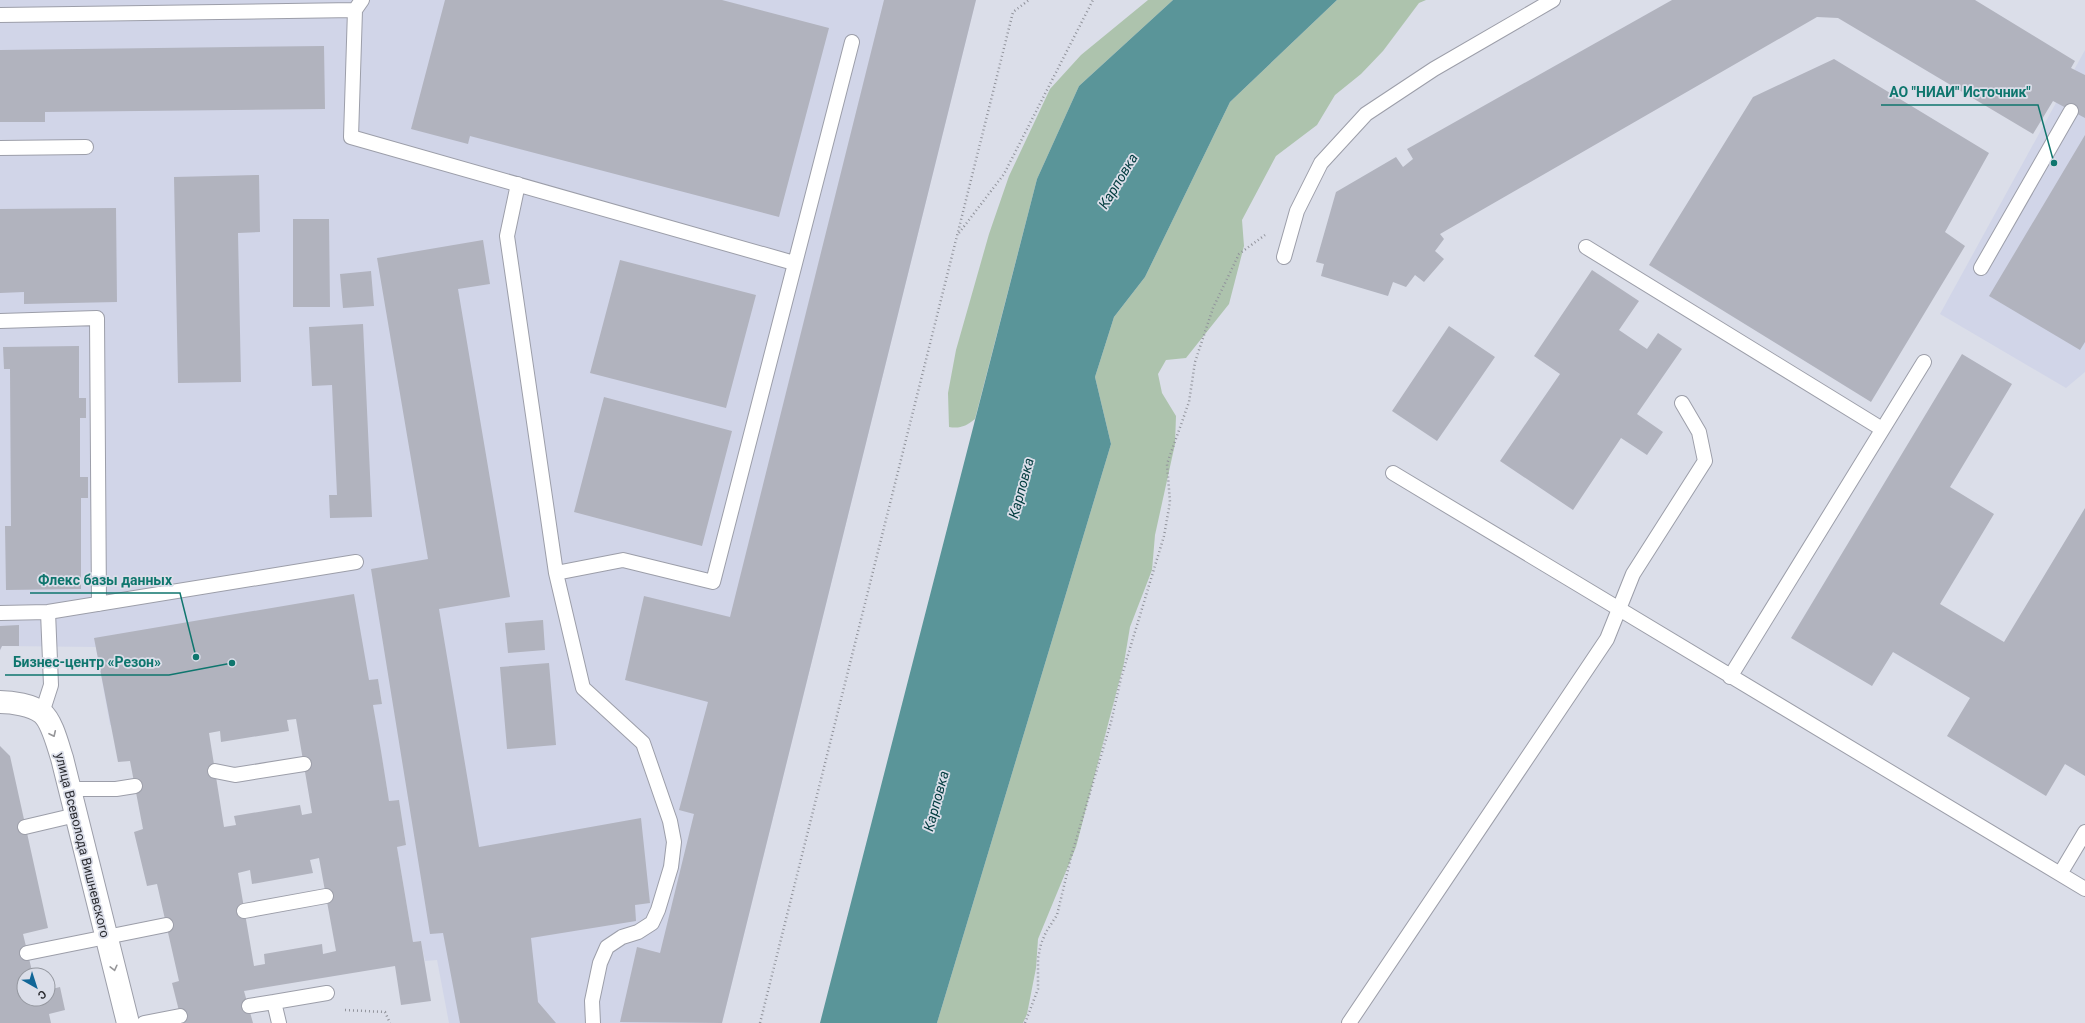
<svg xmlns="http://www.w3.org/2000/svg" width="2085" height="1023" viewBox="0 0 2085 1023" font-family="Roboto,sans-serif">
  <rect width="100%" height="100%" fill="#dbdee9"/>
  <path fill="#d1d5e8" d="M0 0H976L722 1023H449L437 960 425 961 421 941 413 942 397 847 406 845 399 800 389 801 373 705 382 703 378 679 110 725 96 647 2 646 0 651Z
    M2085 50V372L2066 388 1940 314Z"/>
  <path fill="#adc3ad" d="M1148 0H1173L1079 86 1037 179 975 419C966 426 960 429 949 427L948 393 956 350 989 234 1009 176 1026 140 1050 89 1081 55Z
    M1337 0H1426L1419 3 1383 51 1361 74 1335 95 1317 125 1276 156 1242 220 1244 246 1229 304 1186 358 1166 360 1158 374 1162 393 1176 416 1175 444 1155 535 1152 570 1130 627 1124 663 1076 847 1038 939 1036 968 1027 1014 1023 1023H937L1111 444 1095 377 1114 317 1145 277 1230 102Z"/>
  <path fill="#5a9599" d="M1173 0H1337L1230 102 1145 277 1114 317 1095 377 1111 444 937 1023H820L1037 179 1079 86Z"/>
  <path fill="#b1b3be" fill-rule="evenodd" d="M445 0H722L829 28 779 217 470 136 468 144 411 129Z
    M884 0H976L722 1023 620 1022 637 947 660 953 694 814 679 810 708 702 625 680 644 596 730 617Z
    M1672 0H1975L2075 61 2071 68 2085 75V118L2053 101 2033 134 1838 18 1817 17 1440 234 1444 239 1435 251 1444 259 1424 282 1415 275 1406 287 1393 282 1388 296 1321 276 1324 264 1316 262 1336 192 1396 157 1403 167 1413 159 1407 149Z
    M324 46 325 109 45 112V122H0V50Z
    M1834 59 1989 153 1945 232 1965 246 1871 402 1649 265 1753 97Z
    M2085 135V342L2080 350 1989 296Z
    M259 175 260 232 238 233 241 382 178 383 174 177Z
    M116 208 117 302 24 304V292L0 293V209Z
    M293 219H329L330 307H293Z
    M483 240 490 284 458 289 510 597 439 609 479 847 641 818 650 903 635 905 636 921 531 938 538 1002 556 1023H460L443 933 430 934 371 569 428 559 377 258Z
    M620 260 756 295 726 408 590 373Z
    M1592 270 1639 301 1619 330 1647 349 1658 333 1682 349 1637 414 1663 432 1647 455 1621 438 1573 510 1500 461 1560 374 1534 356Z
    M371 271 374 306 343 308 340 274Z
    M363 324 372 517 330 518 329 495H337L332 385 312 386 309 327Z
    M1449 326 1495 357 1437 441 1392 411Z
    M79 346V398H86V418H80V477H88V498H81V589L6 590 5 526H11L10 369H4L3 347Z
    M1962 354 2012 384 1950 487 1994 514 1940 604 2004 642 2085 508V776L2065 764 2046 796 1947 736 1970 698 1893 652 1872 686 1791 638Z
    M604 397 732 431 702 546 574 512Z
    M354 594 369 680 378 679 382 704 373 705 381 751 389 801 399 800 406 845 397 847 413 942 421 941 431 1001 401 1005 395 966 244 991 253 1023H182L172 983 179 981 157 884 147 886 134 832 143 829 130 761 118 762 94 638ZM296 719 312 813 302 815 300 805 234 816 236 825 224 827 209 733 220 731 221 742 289 731 287 720ZM319 858 336 951 323 954 322 944 264 954 265 964 254 966 238 873 250 870 252 884 313 873 310 860Z
    M543 620 545 650 508 653 505 623Z
    M19 625V646H2L0 650V626Z
    M549 663 556 745 507 749 500 667Z
    M0 746 10 756 48 928 23 934 33 975H24V999H48V990L60 987 65 1010 49 1014 51 1023H0Z"/>
  <g fill="none" stroke-linecap="round" stroke-linejoin="round">
    <defs>
      <path id="lane" d="M355 10 351 137 794 263
        M0 15 355 10 362 0
        M0 148 86 147
        M518 184 507 236 556 573 583 688 643 743 670 821 674 842 671 867 658 910 652 923 638 932 622 937 607 947 600 963 592 1001 593 1023
        M1586 247 1882 429
        M1284 257 1297 211 1321 163 1366 114 1434 69 1553 0
        M1981 268 2071 111
        M0 321 97 318 99 604
        M1393 473 2085 889
        M556 573 623 560 713 582 852 42
        M0 613 48 612 356 562
        M1730 677 1924 362
        M42 713 51 685 48 612
        M215 771 235 775 304 764
        M70 789H116L135 786
        M25 827 76 815
        M2060 874 2085 832
        M244 911 326 896
        M27 953 166 925
        M274 1002 327 993
        M249 1006 274 1002 279 1023
        M144 1023 180 1016
        M1349 1023 1607 639 1633 574 1705 461 1699 432 1682 403"/>
      <path id="street" d="M0 702C12 702 32 705 42 713 52 721 58 746 62 758L128 1023"/>
    </defs>
    <use href="#lane" stroke="#9c9ea9" stroke-width="16"/>
    <use href="#street" stroke="#9c9ea9" stroke-width="24"/>
    <path stroke="#91939b" stroke-width="2.5" stroke-dasharray="1 3" stroke-linecap="butt" d="M959 233 1004 174 1093 0
      M345 1010 385 1012 390 1023
      M760 1023 1013 12 1029 0
      M1025 1023 1038 989V958L1041 944 1046 932 1057 915 1071 857 1111 722 1121 678 1164 536 1170 502 1167 464 1189 402 1195 362 1213 308 1239 254 1265 235"/>
    <use href="#lane" stroke="#fff" stroke-width="14"/>
    <use href="#street" stroke="#fff" stroke-width="22"/>
  </g>
  <defs><path id="oneway-chevron" d="M-2-3.5L2.5 0L-2 3.5" fill="none" stroke-width="1.6" stroke-linecap="round" stroke-linejoin="round"/></defs>
  <g stroke="#969699">
    <use href="#oneway-chevron" transform="translate(53 734) rotate(65)"/>
    <use href="#oneway-chevron" transform="translate(114 968) rotate(76)"/>
  </g>
  <g text-anchor="middle" stroke-width="3.5" stroke-linejoin="round" paint-order="stroke">
    <g font-size="13" fill="#2d2e33" stroke="#dbdee9">
      <text transform="translate(83 845) rotate(76)" y="5">улица Всеволода Вишневского</text>
    </g>
    <g font-size="14" font-style="italic" fill="#003b3e" stroke="#dbdee9">
      <text transform="translate(1118 181) rotate(-59)" y="5">Карповка</text>
      <text transform="translate(1021 488) rotate(-75)" y="5">Карповка</text>
      <text transform="translate(936 801) rotate(-75)" y="5">Карповка</text>
    </g>
  </g>
  <path fill="none" stroke="#0f766e" stroke-width="1.5" d="M2054 163L2038 105H1881M196 657L180 593H30M232 663L169 675H5"/>
  <g fill="#0f766e" stroke="#dbdee9" stroke-width="1.5">
    <circle cx="2054" cy="163" r="4"/>
    <circle cx="196" cy="657" r="4"/>
    <circle cx="232" cy="663" r="4"/>
  </g>
  <g font-size="14" text-anchor="middle" font-weight="bold" fill="#0f766e" stroke="#dbdee9" stroke-width="3.5" stroke-linejoin="round" paint-order="stroke">
    <text x="1960" y="97">АО "НИАИ" Источник"</text>
    <text x="105" y="585">Флекс базы данных</text>
    <text x="87" y="667">Бизнес-центр «Резон»</text>
  </g>
  <g transform="translate(36 987) rotate(141)"><circle r="19" fill="#dbdee9" stroke="#9598a0"/>
  <path d="M0-3L7 15L0 10L-7 15Z" fill="#116697"/>
  <text y="-6" font-size="11" font-weight="bold" text-anchor="middle" fill="#2d2e33">С</text>
  </g>
</svg>
